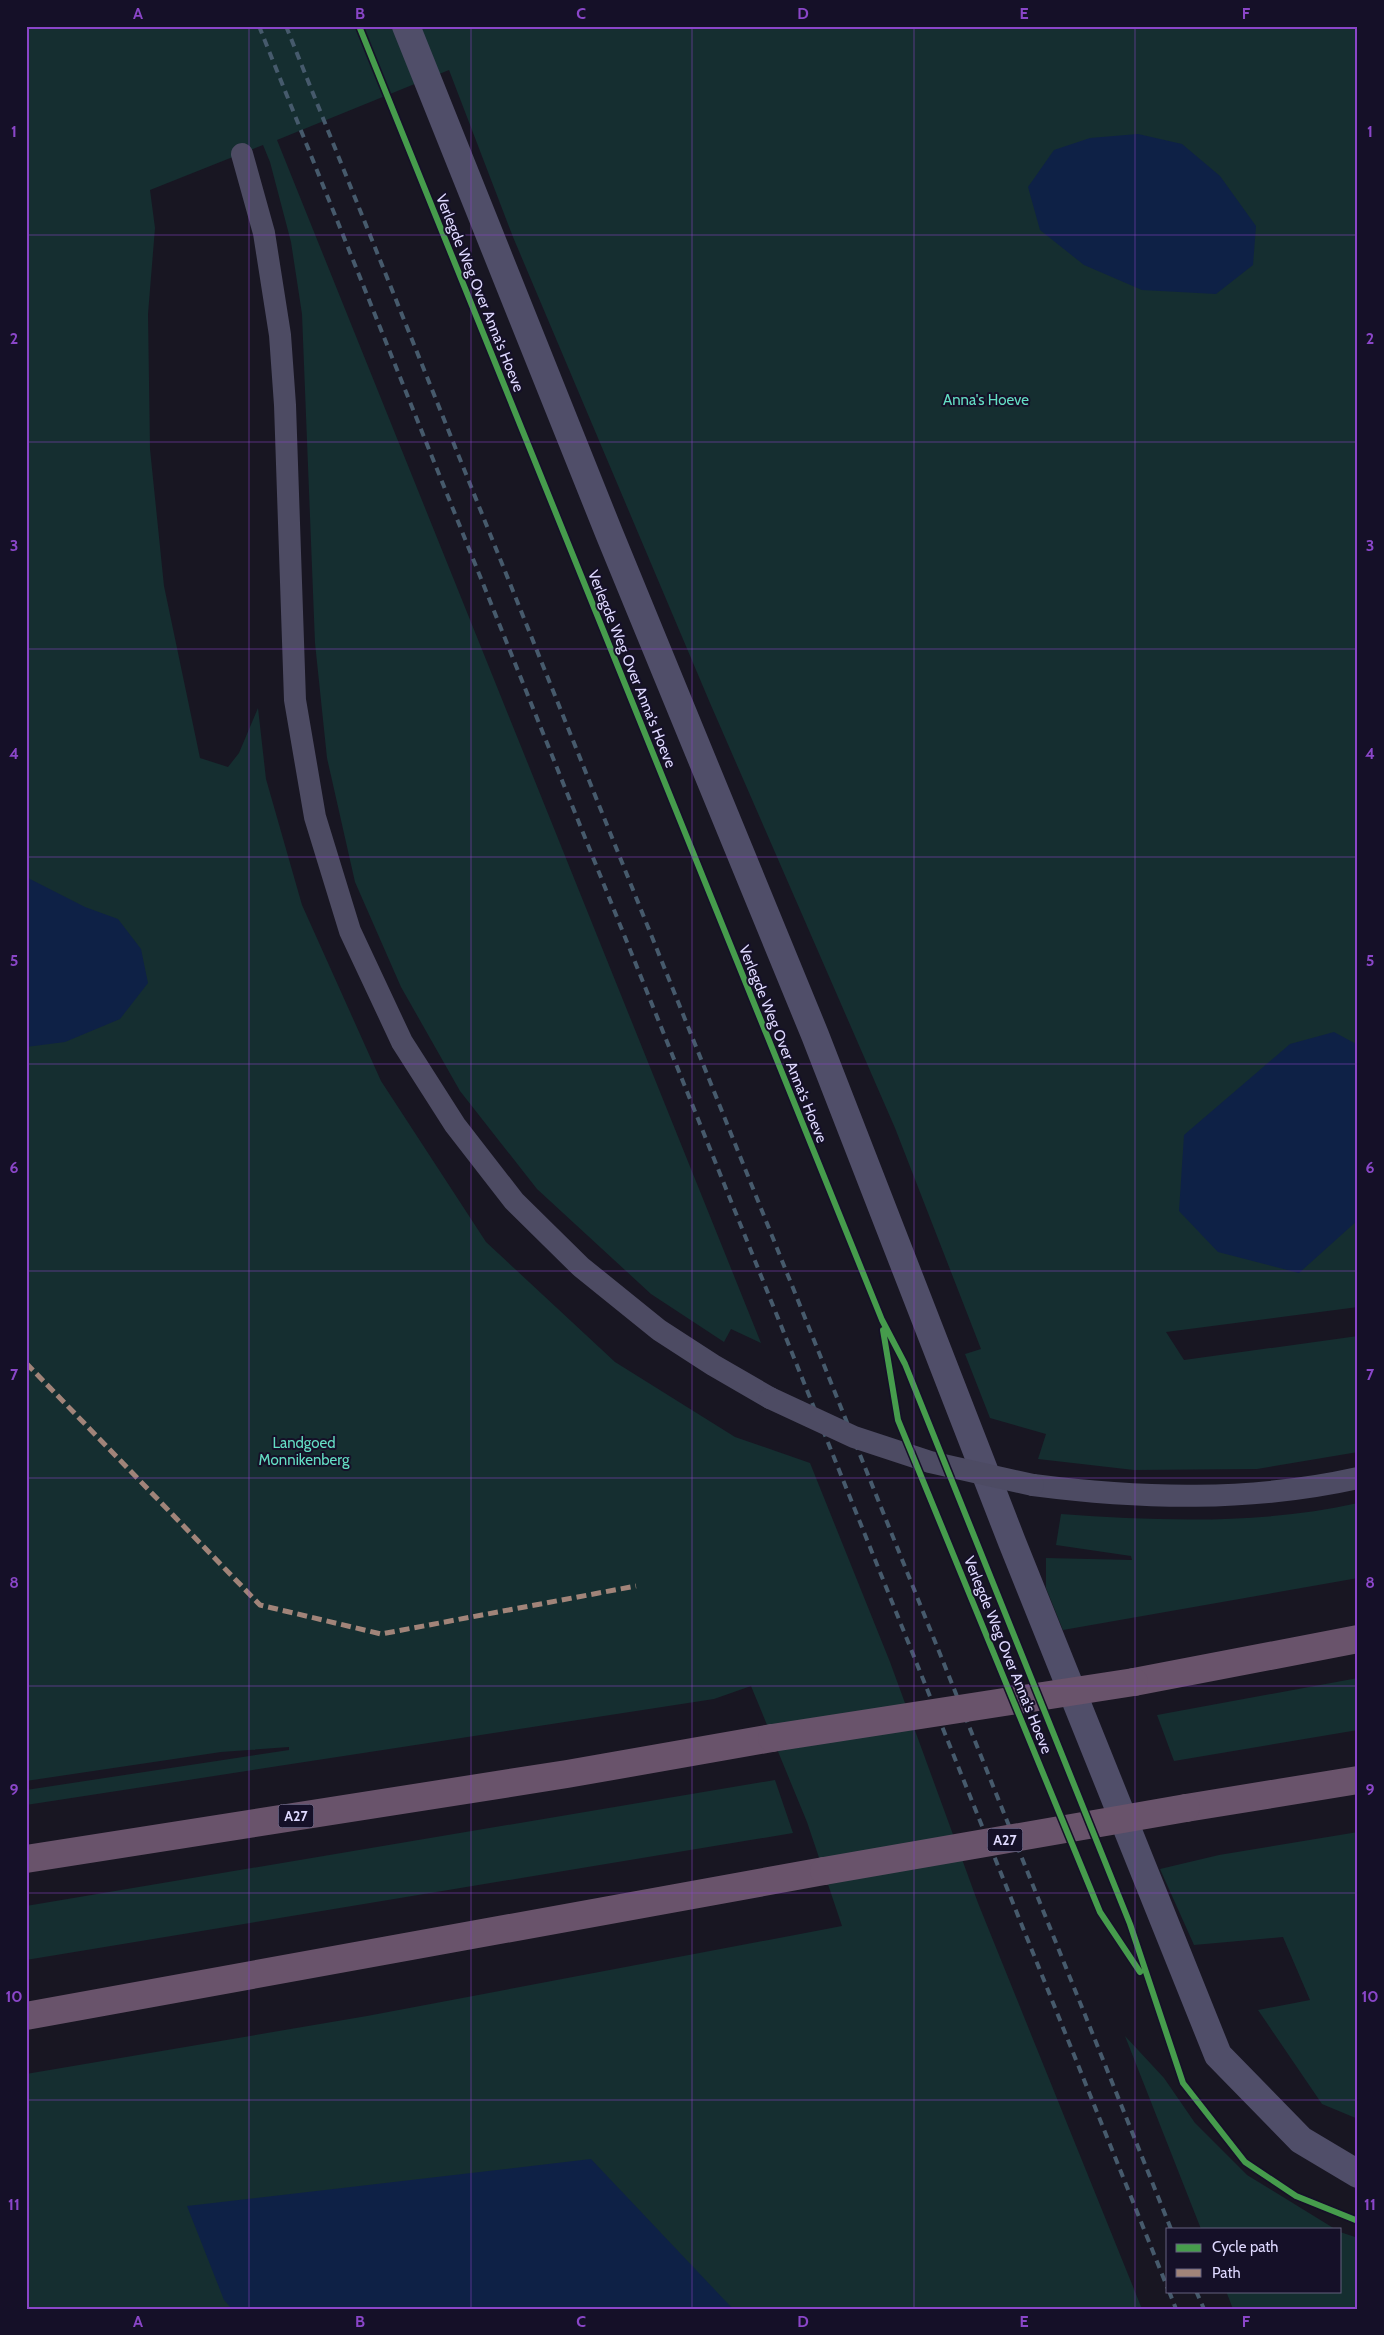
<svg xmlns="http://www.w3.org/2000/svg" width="1384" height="2335" viewBox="0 0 1384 2335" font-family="Cabin,sans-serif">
  <rect width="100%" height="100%" fill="#181622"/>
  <path fill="#152e30" d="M26 26H1358V1307L1166 1332 1184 1360 1358 1336V1452L1257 1469 1134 1470 1038 1459 1046 1434 990 1418 965 1354 981 1349 895 1128 710 703 513 237 449 70 277 140 761 1343 731 1329 724 1342 651 1294 537 1189 460 1091 401 987 355 882 327 758 315 643 302 314 291 242 270 162 263 145 150 190 155 228 148 314 150 449 164 586 200 758 228 767 239 753 258 708 266 779 302 905 381 1081 486 1242 615 1362 735 1437 810 1463 890 1662 978 1903 1142 2309H26V2074L367 2016 842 1926 807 1822 751 1686 714 1699 26 1805V1790L289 1750V1747L221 1752 26 1781Z
    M1358 1503V1578L1063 1630 1046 1588V1558L1132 1560 1131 1556 1056 1545 1061 1514C1160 1521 1260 1525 1358 1503Z
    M1358 1678V1730L1174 1761 1157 1715Z
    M775 1780 793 1833 26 1960V1906Z
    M1358 1832V2119L1322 2104 1258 2010 1310 2000 1283 1937 1194 1945 1160 1869 1219 1855Z
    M1125 2036 1164 2078 1195 2123 1247 2175 1335 2229H1201Z
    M1340 2232 1358 2238V2309H1233L1226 2291H1340Z"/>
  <path fill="#0e2146" d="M1138 134 1182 144 1220 176 1256 226 1253 265 1216 294 1142 290 1084 265 1040 230 1028 187 1054 150 1090 138Z
    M26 877 85 907 118 919 141 949 148 983 120 1019 65 1042 26 1047Z
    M1334 1032 1358 1045V1220L1299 1273 1218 1252 1179 1211 1184 1135 1290 1044Z
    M591 2159 733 2309H232L224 2300 187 2206Z"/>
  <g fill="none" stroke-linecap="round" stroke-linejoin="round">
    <path stroke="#4d4b63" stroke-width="22" d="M242 154 264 233 280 335 285 405 295 700 315 817 350 931 402 1042 455 1125 514 1201 581 1267 659 1330 713 1365 770 1398
      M1033 1485C1142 1499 1250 1502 1358 1478"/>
    <path stroke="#504e69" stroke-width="28" d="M406 26 609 533 815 1035 1012 1542 1218 2055 1301 2140 1358 2174"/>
    <path stroke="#69536b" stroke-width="28" d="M1134 1682 1358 1639
      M1186 1808 1358 1780
      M26 1859 567 1774 772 1738
      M26 2016 824 1871"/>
    <path stroke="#465a6c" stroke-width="4" stroke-dasharray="8 6" stroke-linecap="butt" d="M259 26 1168 2289
      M286 26 1171 2229
      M1169 2291 1176 2309
      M1196 2291 1204 2309"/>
    <path stroke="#4d4b63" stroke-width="22" d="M770 1398 854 1437 930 1462 1033 1485"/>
    <path stroke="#69536b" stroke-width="28" d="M772 1738 1134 1682
      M824 1871 1186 1808"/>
    <path stroke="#a18479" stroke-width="5" stroke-dasharray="10 5" stroke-linecap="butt" d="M26 1363 260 1605 381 1634 636 1586"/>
    <defs>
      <path id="cycleway" d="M359 26 882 1320 905 1364 1130 1924 1183 2083 1245 2162 1296 2196 1358 2221
        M883 1330 898 1420 1100 1912 1140 1972"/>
    </defs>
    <use href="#cycleway" stroke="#151028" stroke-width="9"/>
    <use href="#cycleway" stroke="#469c4c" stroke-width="6"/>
  </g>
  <path fill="none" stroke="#8a46c8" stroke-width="1" stroke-opacity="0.55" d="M249 26V2309M471 26V2309M692 26V2309M914 26V2309M1135 26V2309M26 235H1358M26 442H1358M26 649H1358M26 857H1358M26 1064H1358M26 1271H1358M26 1478H1358M26 1686H1358M26 1893H1358M26 2100H1358"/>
  <g text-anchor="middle" stroke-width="4" stroke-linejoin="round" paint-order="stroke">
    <g fill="#151028" stroke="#a29cbe" stroke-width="1">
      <rect x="278.5" y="1804.5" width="35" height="23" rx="4"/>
      <rect x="987.5" y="1828.5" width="35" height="23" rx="4"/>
    </g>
    <g font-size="14" font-weight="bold" fill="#ded8fe">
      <text x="296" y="1821">A27</text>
      <text x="1005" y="1845">A27</text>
    </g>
    <g font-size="15" fill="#ded8fe" stroke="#151028">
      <text transform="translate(480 293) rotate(68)" y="5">Verlegde Weg Over Anna's Hoeve</text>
      <text transform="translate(632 669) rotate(68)" y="5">Verlegde Weg Over Anna's Hoeve</text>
      <text transform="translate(783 1044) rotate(68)" y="5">Verlegde Weg Over Anna's Hoeve</text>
      <text transform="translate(1008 1655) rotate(68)" y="5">Verlegde Weg Over Anna's Hoeve</text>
    </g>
    <g font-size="15" fill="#64dec4" stroke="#151028">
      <text x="986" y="405">Anna's Hoeve</text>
      <text x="304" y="1448">Landgoed<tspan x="304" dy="17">Monnikenberg</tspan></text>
    </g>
  </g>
  <rect width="1384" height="2335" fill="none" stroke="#151028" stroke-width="55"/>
  <rect x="1166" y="2228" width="175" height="65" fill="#151028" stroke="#65607e"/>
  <rect x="1176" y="2244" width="25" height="8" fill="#469c4c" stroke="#65607e"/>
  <text x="1212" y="2252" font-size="15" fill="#ded8fe">Cycle path</text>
  <rect x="1176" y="2269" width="25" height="8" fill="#a18479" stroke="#65607e"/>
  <text x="1212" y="2278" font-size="15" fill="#ded8fe">Path</text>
  <rect x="28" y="28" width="1328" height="2280" fill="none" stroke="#8a46c8" stroke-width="2"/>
  <g font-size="16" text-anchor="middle" font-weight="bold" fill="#8a46c8">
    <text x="138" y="19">A</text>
    <text x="360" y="19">B</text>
    <text x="581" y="19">C</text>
    <text x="803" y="19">D</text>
    <text x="1024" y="19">E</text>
    <text x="1246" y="19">F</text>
    <text x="14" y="137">1</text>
    <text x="1370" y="137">1</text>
    <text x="14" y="344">2</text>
    <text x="1370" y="344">2</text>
    <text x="14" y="551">3</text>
    <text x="1370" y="551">3</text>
    <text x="14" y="759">4</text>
    <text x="1370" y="759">4</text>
    <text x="14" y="966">5</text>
    <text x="1370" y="966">5</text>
    <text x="14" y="1173">6</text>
    <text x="1370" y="1173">6</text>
    <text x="14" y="1380">7</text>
    <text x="1370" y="1380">7</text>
    <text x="14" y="1588">8</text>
    <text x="1370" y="1588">8</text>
    <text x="14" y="1795">9</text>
    <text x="1370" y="1795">9</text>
    <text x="14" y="2002">10</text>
    <text x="1370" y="2002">10</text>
    <text x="14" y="2210">11</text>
    <text x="1370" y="2210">11</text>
    <text x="138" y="2327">A</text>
    <text x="360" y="2327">B</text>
    <text x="581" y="2327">C</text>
    <text x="803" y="2327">D</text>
    <text x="1024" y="2327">E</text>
    <text x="1246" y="2327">F</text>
  </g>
</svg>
